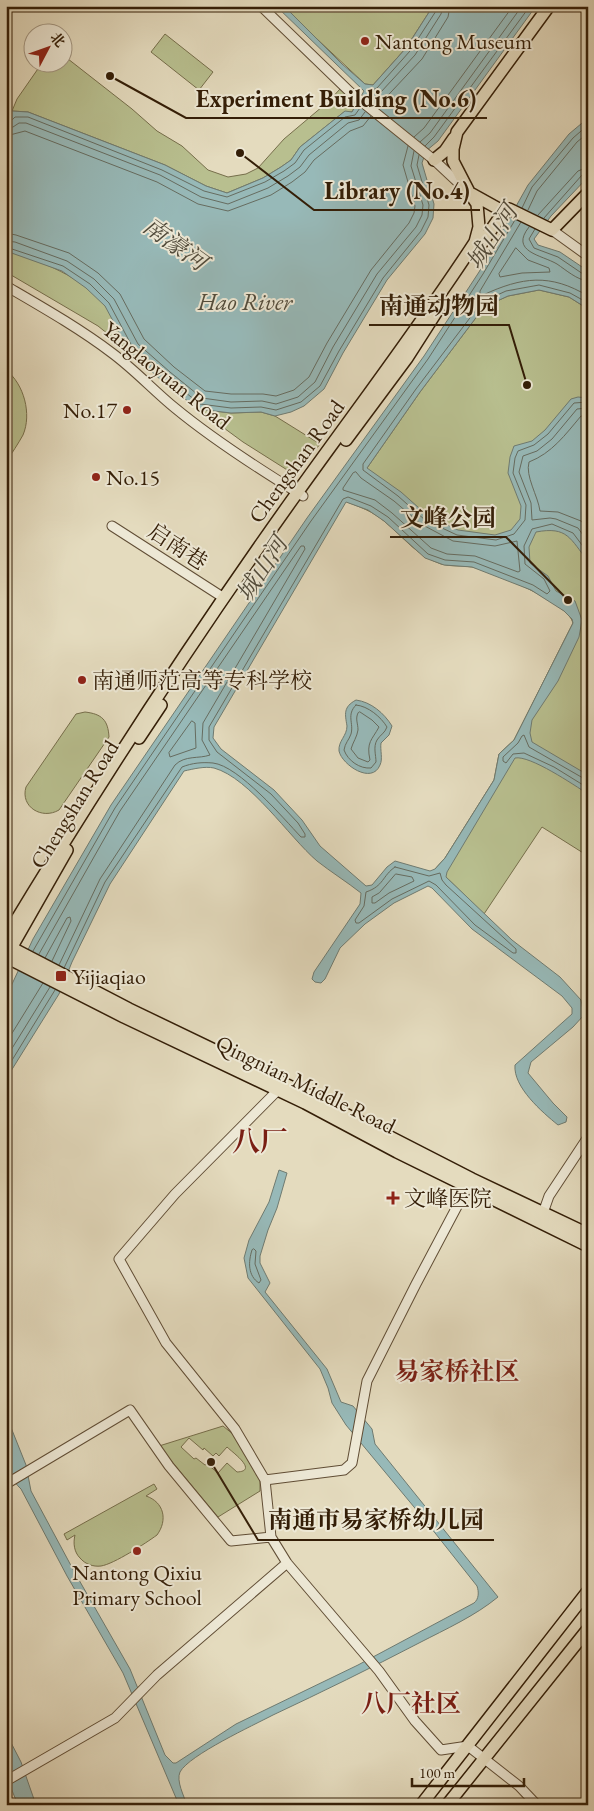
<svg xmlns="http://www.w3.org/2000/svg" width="594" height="1811" viewBox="0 0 594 1811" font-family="'EB Garamond','Noto Serif SC',serif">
  <rect width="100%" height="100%" fill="#e4dbbe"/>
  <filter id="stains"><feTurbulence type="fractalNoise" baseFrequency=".004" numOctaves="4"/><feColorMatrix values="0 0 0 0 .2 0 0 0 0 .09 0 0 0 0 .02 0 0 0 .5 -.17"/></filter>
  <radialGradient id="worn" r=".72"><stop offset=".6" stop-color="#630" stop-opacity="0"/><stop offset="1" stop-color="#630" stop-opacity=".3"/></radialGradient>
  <path fill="#b8bf8f" stroke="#766e4b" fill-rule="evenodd" d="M280 6H433L406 48 373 85 365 84 284 8Z
    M165 34 213 72 199 90 151 52Z
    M63 55 132 109 157 131 182 146 208 170 228 177 246 174 258 168 284 139 329 101 340 89 356 104 352 112H344L300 147 291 160 281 167 263 178 227 193 206 186 165 165 28 112 12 111 17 99 42 63 62 62Z
    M6 251C38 259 87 279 106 307 115 320 121 336 129 351L98 326 6 272Z
    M539 290 569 297 588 309V856L542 827 484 914 446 877 435 869 445 858 494 780 499 754 514 740 573 623C569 603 492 571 472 567 462 565 451 567 441 564 415 555 404 537 384 521 372 511 360 507 347 502L367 468 420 392 484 307 508 296Z
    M6 370C24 384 32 414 23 435 18 444 12 453 6 462Z
    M198 409 231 413 261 412 275 416 320 444 298 473H292L243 442Z
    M85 712C102 714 108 720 109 737L59 810C42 820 20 807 26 787L76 714Z
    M223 1426 234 1435 260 1478V1491L218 1517 159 1446ZM189 1438 203 1450 204 1448 213 1456 216 1453 219 1456 227 1447C232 1452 259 1471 237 1472L227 1463 218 1473 207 1464 205 1465 196 1458 194 1459 181 1447Z
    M154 1484 157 1489 146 1496C164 1502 168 1520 157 1535 146 1543 114 1564 101 1566 93 1567 85 1564 80 1558 74 1552 73 1543 75 1535L67 1540 64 1534Z"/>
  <path fill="#97b9b8" stroke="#6f7b71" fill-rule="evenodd" d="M276 6H284L342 64 365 84 373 85 406 48 433 6H536L438 141 426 151 422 163 434 204 433 218 425 234 387 280 343 353 324 389 304 406 291 412 275 416 261 412 231 413 198 409 162 381 129 351 105 306 86 288 62 271 6 251V120L12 111 28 112 165 165 206 186 227 193 263 178 281 167 291 160 300 147 345 111 352 112 364 91Z
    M588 118V177L551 216 534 239 538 245 560 252 588 271V309L569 297 539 290 508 296 484 307 420 392 367 468 401 492 427 515 458 530 495 535 511 530 520 519 521 506 508 473 510 457 514 446 532 441 545 430 571 399 578 397 588 398V561C570 539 568 526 536 532L529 547 530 563 548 576 556 591 575 601 582 620 579 637 558 681 532 720 530 733 532 742 588 775V794C574 785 530 755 515 758L447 872 446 877 512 940 560 977 581 1000 584 1015 573 1027 531 1062 528 1073 553 1103 567 1117 566 1122 558 1125C542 1112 513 1087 515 1065L572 1014V1008L562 996 472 929 432 888 428 886 394 903 365 924 340 948 325 979 321 983 315 982 312 979 314 972 360 904 361 893C347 882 331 872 317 861 289 837 250 778 214 768 205 766 193 769 184 771L110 884 72 962 59 994 6 1079V997L33 939 111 805 307 518 424 356 479 272 528 185 569 134ZM346 502 368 510 384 521 425 558 444 565 472 567 531 590 564 611 572 619 573 623 514 740 499 754 494 780 445 858 435 869 430 871 395 861 387 867 372 885 366 886 320 846 302 820 274 790 221 749 213 738 214 727Z
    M356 700C371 702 384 713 392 726L389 735 381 743C380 750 383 759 380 765 372 785 342 765 339 751 338 741 347 736 347 726 345 714 343 707 356 700Z
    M279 1170 287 1173 277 1208 268 1230 260 1256V1263L270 1283 265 1292 327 1369 341 1402 353 1406 372 1429 375 1444 498 1597C475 1616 446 1629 419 1643 371 1668 322 1692 273 1715 254 1725 189 1755 180 1772 176 1781 184 1796 187 1805H179L123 1673 67 1576 21 1489C1 1471 6 1439 6 1415L26 1465 31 1491 75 1573 130 1669 165 1755 173 1763H176L236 1724 358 1665 474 1603C479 1599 479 1592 477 1586L424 1519 346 1425 332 1403 328 1388 320 1369 248 1278 244 1258 249 1240 269 1202Z
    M6 1733 21 1762 36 1805H18L6 1776Z"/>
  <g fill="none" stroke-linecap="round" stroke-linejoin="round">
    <path stroke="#666c60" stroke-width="1" d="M366 98 370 91 377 88 410 51 436 11V6
      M371 102 375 96 381 92 415 55 441 14 443 6
      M377 107 422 59 448 17 450 6
      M6 122 11 121 15 117H28L162 170 204 191 227 197 265 182 284 171 295 163 304 150 345 117 355 115 360 108
      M6 128 13 127 19 123H26L160 175 201 197 228 204 268 188 288 176 300 167 309 155 348 123 359 120 365 112
      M6 136 25 131 157 182 198 204 228 211 271 195 292 182 305 172 314 160 350 131 363 126 371 116
      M414 137 424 128 513 6
      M420 142 430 133 522 6
      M425 146 434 137 530 6
      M522 208 532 187 573 138 588 125
      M528 210 537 191 577 142 588 133
      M538 215 578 171 588 167
      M544 218 582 175 588 174
      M521 222 480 291V294L483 295C522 277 550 273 588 296
      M529 227C509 252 542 255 557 264 566 270 577 280 588 281
      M535 229 529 239 534 248 558 257 583 274 588 275
      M6 233 16 235 69 253 98 273 120 294 144 339 174 367 205 391 231 394H263L276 396 294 390 309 377 327 343 371 270 409 223 414 213 415 206 403 165 408 146
      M6 241 15 242 67 261 94 279 114 299 138 344 170 372 202 398 231 402 262 401 276 404 298 397 315 382 333 347 377 274 416 227 422 215 423 205 411 166 414 151
      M6 247 63 266 90 284 109 303 133 348 166 377 200 404 231 408 261 407 276 410 301 402 320 386 339 351 383 278 421 231 428 217 429 205 417 165 419 155
      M516 248 528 260 549 268 550 272 522 273 500 277 499 274Z
      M588 303 570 293 539 285 506 291 482 302 416 389 363 464V470L398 496 425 520 457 535 496 540 514 534 525 520 526 505 513 473 515 458 518 451 534 445 548 434 574 403 588 402
      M588 408 577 409 552 439 537 451 523 456 519 472 531 503 532 520 550 518 556 519 578 528 588 542
      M588 416H581C565 435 552 453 529 462 525 476 538 496 540 511L558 512 581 521 588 529
      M356 472 361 478 394 501 421 524 453 541 495 546 517 541 520 571 518 572 475 556 447 554 431 548 392 513 375 500 343 490V488L353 473Z
      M356 705C368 706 381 717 387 727 385 733 380 735 377 740 373 747 376 755 376 762L371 768C360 769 348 761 344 750 345 743 349 740 351 734 354 723 346 715 356 705Z
      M360 712 372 720 379 727C372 740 366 742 370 760L368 762 358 758 351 749C353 742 357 737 358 730 358 723 355 719 358 713Z
      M192 721 195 723 196 748 170 757 169 753Z
      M588 779 583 778 529 747 524 735 522 736 518 743 503 757V761L506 763 513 754 524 753 554 767 588 788
      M395 867 429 876 440 873 442 880 446 885 516 949V953H513L475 925 436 885 429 881 392 899 359 923H356L355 920 364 906 366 892C384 886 382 876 395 867Z
      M396 874 412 877 414 881 389 893 375 903H372V897L379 893Z
      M33 951 115 808 311 521 428 359 483 274 515 220
      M39 954 120 811 301 546H304L305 549 203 723 202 740 210 755C199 759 185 755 175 765L100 879 59 965
      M45 958 67 918 70 917 71 921 52 961
      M64 968 105 882 182 767C192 763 202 762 213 763 239 766 283 818 301 837H305V834L298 823 271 794 217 752 209 740V727L343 499 348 497 371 506 388 517 428 554 445 560 474 562 533 585 547 594 550 591 544 579 525 564 524 546 532 529 552 524 573 533 588 553
      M6 1043 43 983
      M6 1058 50 987
      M6 1070 55 990
      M254 1249 256 1251 255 1264 261 1280 259 1283C248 1276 248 1262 252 1250Z"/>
    <defs>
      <path id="minor" d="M261 6 351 93 434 160 465 189
        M552 230 588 256
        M6 286C42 307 79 328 112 353 135 370 153 390 175 408 215 441 259 469 303 496
        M112 526 224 598
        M281 1087 175 1194 119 1259 166 1343 235 1429 265 1480 271 1537 287 1563 379 1671 415 1721 441 1750 468 1746 519 1786 537 1805
        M543 1213 549 1196 588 1137
        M265 1480 344 1470 352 1463 367 1381 416 1284 470 1182
        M6 1484 130 1410 169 1466 231 1541 271 1537
        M6 1781 115 1718 157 1675 287 1563"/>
      <path id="major" d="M434 160 445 151 454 138
        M472 194 499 209H509L552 230 588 193
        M475 253 500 217 509 209
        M346 440 407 358 439 308
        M139 738 161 705
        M6 937C98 785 194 637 297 493 357 409 419 328 475 242L479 227 477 204 469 192 453 161V149L457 132 549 6
        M6 945 129 1009 310 1096 472 1179 588 1234
        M6 957 67 850
        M6 957 124 1017 305 1103 397 1152 588 1246
        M421 1805 588 1591
        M447 1805 588 1629"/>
    </defs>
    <use href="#minor" stroke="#604d35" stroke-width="11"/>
    <use href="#major" stroke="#341e07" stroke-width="14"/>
    <use href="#minor" stroke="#ede8d5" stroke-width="9"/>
    <use href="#major" stroke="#e4dbbe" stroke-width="11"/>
  </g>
  <g fill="#8f2418" stroke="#ede8d5" stroke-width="2">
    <circle cx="365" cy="41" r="5"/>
    <circle cx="127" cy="410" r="5"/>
    <circle cx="96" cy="477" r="5"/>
    <circle cx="82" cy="680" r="5"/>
    <rect x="55" y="970" width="12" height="12" rx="2.5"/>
    <path d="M390.5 1190.5h5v5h5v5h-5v5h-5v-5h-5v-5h5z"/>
    <circle cx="137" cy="1551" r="5"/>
  </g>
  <g text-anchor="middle" stroke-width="4" stroke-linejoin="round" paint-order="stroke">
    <g font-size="22" fill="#341e07" stroke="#ede8d5" text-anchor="start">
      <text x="375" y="49">Nantong Museum</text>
      <text x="117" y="418" text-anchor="end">No.17</text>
      <text x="106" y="485">No.15</text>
      <text x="92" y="688">南通师范高等专科学校</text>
      <text x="72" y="984">Yijiaqiao</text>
      <text x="404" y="1206">文峰医院</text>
      <text x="137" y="1580" text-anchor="middle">Nantong Qixiu<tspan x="137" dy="25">Primary School</tspan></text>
    </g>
    <g font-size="22" fill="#341e07" stroke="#ede8d5">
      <text transform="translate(167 375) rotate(39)" y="8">Yanglaoyuan Road</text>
      <text transform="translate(296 461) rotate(-54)" y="8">Chengshan Road</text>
      <text transform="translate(178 546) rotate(33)" y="8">启南巷</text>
      <text transform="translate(74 804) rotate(-58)" y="8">Chengshan Road</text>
      <text transform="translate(306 1084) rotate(26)" y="8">Qingnian Middle Road</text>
    </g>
    <g font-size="24" font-style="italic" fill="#524c3c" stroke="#ede8d5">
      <text transform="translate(492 237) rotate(-57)" y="8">城山河</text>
      <text transform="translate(175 244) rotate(36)" y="8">南濠河</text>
      <text x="245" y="310">Hao River</text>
      <text transform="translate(262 569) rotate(-57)" y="8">城山河</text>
    </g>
    <g font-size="25" font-weight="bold" fill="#7a1f14" stroke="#ede8d5">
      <text x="457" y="1380">易家桥社区</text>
      <text x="411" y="1712">八厂社区</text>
    </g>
    <g font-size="28" font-weight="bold" fill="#7a1f14" stroke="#ede8d5">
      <text x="260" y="1151">八厂</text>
    </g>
  </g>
  <path fill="none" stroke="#341e07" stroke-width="2" d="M110 76L186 118H487M240 153L314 210H480M527 385L509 325H369M568 600L506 537H390M211 1462L258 1540H494"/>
  <g fill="#341e07" stroke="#ede8d5" stroke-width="2">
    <circle cx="110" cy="76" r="5"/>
    <circle cx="240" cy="153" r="5"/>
    <circle cx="527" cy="385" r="5"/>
    <circle cx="568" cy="600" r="5"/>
    <circle cx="211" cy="1462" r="5"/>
  </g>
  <g font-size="24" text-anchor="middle" font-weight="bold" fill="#341e07" stroke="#ede8d5" stroke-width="4" stroke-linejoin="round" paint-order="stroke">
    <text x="336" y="107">Experiment Building (No.6)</text>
    <text x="397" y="199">Library (No.4)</text>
    <text x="439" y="314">南通动物园</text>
    <text x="448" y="526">文峰公园</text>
    <text x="376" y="1528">南通市易家桥幼儿园</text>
  </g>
  <rect width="594" height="1811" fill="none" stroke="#e4dbbe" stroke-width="25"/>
  <rect x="8" y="8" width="579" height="1796" fill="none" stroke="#341e07" stroke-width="2.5"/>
  <rect x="12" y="12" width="569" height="1786" fill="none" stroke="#341e07"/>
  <g transform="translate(48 48) rotate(49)"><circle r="24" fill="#ede8d5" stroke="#a39783"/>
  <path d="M0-4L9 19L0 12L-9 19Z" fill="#8f2418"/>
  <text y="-8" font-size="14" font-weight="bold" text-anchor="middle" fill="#341e07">北</text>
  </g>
  <path d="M412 1778v8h112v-8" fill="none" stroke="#341e07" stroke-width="2.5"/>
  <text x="419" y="1778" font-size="15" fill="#341e07" stroke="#ede8d5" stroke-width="4" paint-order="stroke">100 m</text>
  <rect width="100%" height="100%" filter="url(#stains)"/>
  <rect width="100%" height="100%" fill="url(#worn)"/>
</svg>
